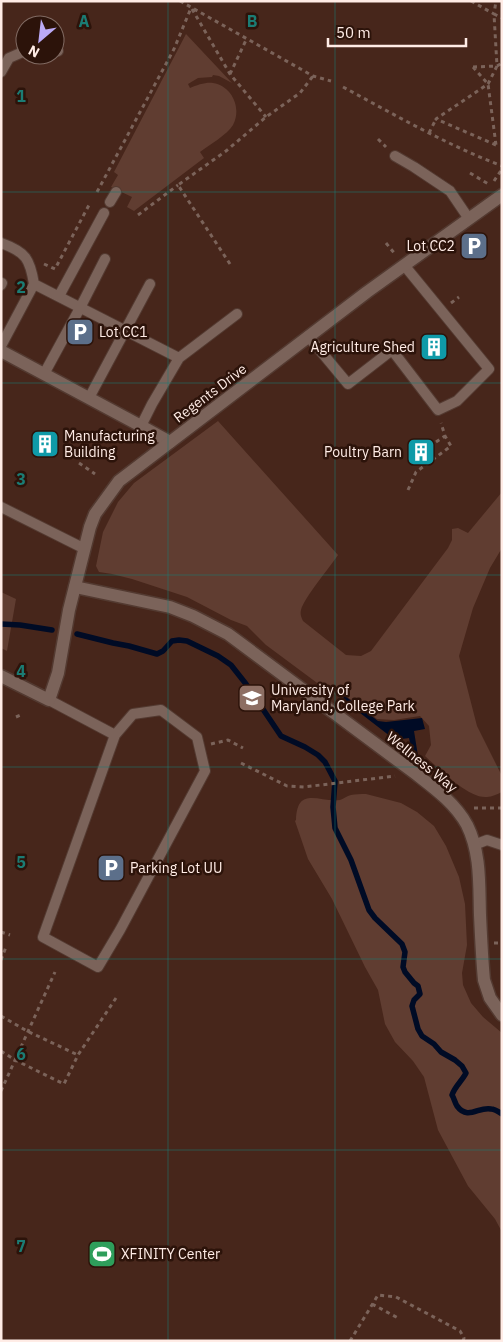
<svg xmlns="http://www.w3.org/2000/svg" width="503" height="1342" viewBox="0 0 503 1342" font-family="'IBM Plex Sans',sans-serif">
  <rect width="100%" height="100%" fill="#371d13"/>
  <path fill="#47261b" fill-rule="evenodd" d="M1 1H502V1341H1ZM25 25H55V55H25Z"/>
  <path fill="#603d31" d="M186 34 232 83 219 76 213 75 212 77 198 78 188 84 190 88C197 85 206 82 213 83 232 86 242 108 233 125 227 135 209 145 200 152L204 158 134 211 127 207 132 197 111 187 118 175 114 172Z
    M218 421 338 555C330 567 304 598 301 610 300 614 301 617 303 621L346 655 361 656 371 651 448 548 452 540V529L458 528 468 533 502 492V548L490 568 473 608 459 656 477 726 502 776V792C497 794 492 797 487 797 469 799 438 768 425 756L431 745 429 726 420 716 394 720 377 719 346 696 332 694 266 645 247 626 231 620 187 597 132 579 112 574 99 572 96 566 103 532 118 502 134 483Z
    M1 592 16 599 7 651 1 648Z
    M366 794 401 803 417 812 434 826 446 846 459 877 465 904 467 945 462 973 463 985 471 1003 483 1017 502 1033V1232L495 1219 468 1186 438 1130 424 1077 413 1061 395 1042 385 1024 378 990 365 967 332 899 308 859 295 821 296 820C297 785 320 803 340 800 343 799 347 796 351 795 355 794 361 794 366 794Z"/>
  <path fill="#000b25" d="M345 696 378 721 386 722 422 718 425 729 414 731 418 756 412 753 409 738 395 740 342 699Z"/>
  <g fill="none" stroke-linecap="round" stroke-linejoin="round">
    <path stroke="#000b25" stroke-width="5.5" d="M1 624 20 625 52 630
      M77 634 113 643 129 646 157 654 163 651 172 641 179 640 187 641 218 656 231 665 246 684 281 736 305 747 318 755 325 762 335 781 333 807 335 828 351 860 369 910 375 918 402 944 405 952 403 967 405 972 414 983 418 986 420 994 414 1000 412 1006 418 1029 422 1036 434 1044 441 1052 455 1060 462 1066 466 1073C462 1081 455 1086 452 1095 454 1098 455 1103 457 1106 468 1121 479 1106 491 1109 495 1109 499 1112 502 1114"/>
    <defs>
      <path id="service" d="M55 50 58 51
        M1 72 9 58 25 51
        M395 156 414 167 450 191 469 219
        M110 202 116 192
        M1 243C26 252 30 259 34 284
        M1 285 2 283
        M59 296 104 213
        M308 336 348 384 392 350 438 410 457 401 489 369 404 265
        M1 346 34 284 179 358
        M44 374 80 308 105 259
        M89 398 150 284
        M141 426 152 404 179 358 237 314
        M1 507 85 549
        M49 700 115 735 133 714 161 710 197 737 205 771 120 930 98 967 43 937 115 735
        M474 845 487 840 502 845"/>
      <path id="minor" d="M1 351 141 426 170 442
        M75 587 170 607 193 616 228 634 416 774C434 788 455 803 467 825 481 853 479 885 480 915 481 937 482 959 484 980L490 998 502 1015"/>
      <path id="tertiary" d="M1 676 49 700 58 673 69 610 90 527 95 514 119 481 367 292 502 195"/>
    </defs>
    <use href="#service" stroke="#533a31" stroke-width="12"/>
    <use href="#minor" stroke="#533a31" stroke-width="15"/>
    <use href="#tertiary" stroke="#533a31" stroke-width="15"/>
    <path stroke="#7b635a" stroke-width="3" stroke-dasharray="4 4" stroke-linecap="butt" d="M180 1 313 76 331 81
      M471 1 494 14 496 1
      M192 9 230 74 266 117
      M473 67 488 84 496 145
      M473 67 497 66 502 63
      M230 74 247 38
      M343 87C395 115 447 145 502 166
      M429 133 436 119
      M378 139 386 147
      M496 145 436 119 488 84 497 66 494 14 502 18
      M470 173 490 185
      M494 181 502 169
      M97 192 174 49 191 8
      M138 215 178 185
      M386 243 395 254
      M44 264 55 269 89 205
      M230 264 178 185 226 151 266 117 300 93 313 76
      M451 303 459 297
      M436 442 445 436 441 423
      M79 463 95 474
      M408 490 416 472 451 446 445 436
      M16 717 23 714
      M211 744 228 740 243 748
      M241 763 287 786 304 787 395 776
      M474 808H502
      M1 932 10 935
      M494 943H502
      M1 960 6 947
      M1 1016 27 1031 78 1055
      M1 1051 15 1060 64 1084 78 1055 116 998
      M1 1091 55 972
      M372 1304 398 1318
      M350 1341 378 1295 396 1297 460 1331 464 1338 463 1341"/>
    <use href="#service" stroke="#7b635a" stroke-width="10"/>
    <use href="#minor" stroke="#7b635a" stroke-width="12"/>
    <use href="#tertiary" stroke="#7b635a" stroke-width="12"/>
  </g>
  <path fill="none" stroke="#1b7c74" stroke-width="1" stroke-opacity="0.55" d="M168 1V1341M335 1V1341M1 192H502M1 383H502M1 575H502M1 767H502M1 959H502M1 1150H502"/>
  <defs>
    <symbol id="parking-square" viewBox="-11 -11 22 22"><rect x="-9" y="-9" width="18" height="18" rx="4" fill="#5c6f8a" stroke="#2c130a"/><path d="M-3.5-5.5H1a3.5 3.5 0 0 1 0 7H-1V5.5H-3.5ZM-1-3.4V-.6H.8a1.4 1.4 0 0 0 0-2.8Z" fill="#fff"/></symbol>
    <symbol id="building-square" viewBox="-11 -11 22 22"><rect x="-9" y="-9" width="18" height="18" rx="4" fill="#0f9aa8" stroke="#2c130a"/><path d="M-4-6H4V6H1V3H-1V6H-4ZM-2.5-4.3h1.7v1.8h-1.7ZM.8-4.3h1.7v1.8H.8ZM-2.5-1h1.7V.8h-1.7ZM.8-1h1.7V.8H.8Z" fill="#fff"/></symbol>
    <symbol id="university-square" viewBox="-11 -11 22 22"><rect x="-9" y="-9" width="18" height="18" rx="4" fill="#8d6e63" stroke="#2c130a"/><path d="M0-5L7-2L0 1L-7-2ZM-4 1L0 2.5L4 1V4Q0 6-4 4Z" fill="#fff"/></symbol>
    <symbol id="stadium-square" viewBox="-11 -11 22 22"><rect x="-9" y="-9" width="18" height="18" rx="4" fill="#2e9e5b" stroke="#2c130a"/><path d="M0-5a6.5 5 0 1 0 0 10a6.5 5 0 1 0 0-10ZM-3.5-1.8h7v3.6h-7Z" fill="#fff"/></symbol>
  </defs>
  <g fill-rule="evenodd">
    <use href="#parking-square" x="458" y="230" width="32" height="32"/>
    <use href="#parking-square" x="64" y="316" width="32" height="32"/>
    <use href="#building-square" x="418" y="331" width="32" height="32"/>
    <use href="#building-square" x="29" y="428" width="32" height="32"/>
    <use href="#building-square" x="405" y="436" width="32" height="32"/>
    <use href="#university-square" x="236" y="682" width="32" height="32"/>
    <use href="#parking-square" x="95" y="852" width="32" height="32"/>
    <use href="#stadium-square" x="86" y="1238" width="32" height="32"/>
  </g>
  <g text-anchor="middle" stroke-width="5" stroke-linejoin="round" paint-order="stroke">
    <g font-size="14" fill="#ffece6" stroke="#2c130a" text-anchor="start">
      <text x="455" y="251" text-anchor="end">Lot CC2</text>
      <text x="99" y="337">Lot CC1</text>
      <text x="415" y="352" text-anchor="end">Agriculture Shed</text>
      <text x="64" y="441">Manufacturing<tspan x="64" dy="16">Building</tspan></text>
      <text x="402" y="457" text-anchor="end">Poultry Barn</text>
      <text x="271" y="695">University of<tspan x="271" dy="16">Maryland, College Park</tspan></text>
      <text x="130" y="873">Parking Lot UU</text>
      <text x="121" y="1259">XFINITY Center</text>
    </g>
    <g font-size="14" fill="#ffece6" stroke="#2c130a">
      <text transform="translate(210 393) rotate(-37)" y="5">Regents Drive</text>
      <text transform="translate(422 762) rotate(39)" y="5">Wellness Way</text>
    </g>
  </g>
  <g font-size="16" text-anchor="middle" font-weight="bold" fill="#1b7c74" stroke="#2c130a" stroke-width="5" stroke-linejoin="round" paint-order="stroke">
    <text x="84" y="27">A</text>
    <text x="252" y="27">B</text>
    <text x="21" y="102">1</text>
    <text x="21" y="293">2</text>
    <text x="21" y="485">3</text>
    <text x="21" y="677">4</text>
    <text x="21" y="868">5</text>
    <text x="21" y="1060">6</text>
    <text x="21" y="1252">7</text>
  </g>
  <rect width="503" height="1342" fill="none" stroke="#ffece6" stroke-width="5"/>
  <g transform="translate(40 40) rotate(208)"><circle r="24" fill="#2c130a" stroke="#806a62"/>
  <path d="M0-4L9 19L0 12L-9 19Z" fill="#bbaaf6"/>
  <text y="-8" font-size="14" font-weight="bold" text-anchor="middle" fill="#ffece6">N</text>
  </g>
  <path d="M328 38v8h138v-8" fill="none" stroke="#ffece6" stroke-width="2.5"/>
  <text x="336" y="38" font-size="15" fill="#ffece6" stroke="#2c130a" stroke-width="4" paint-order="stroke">50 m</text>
</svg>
